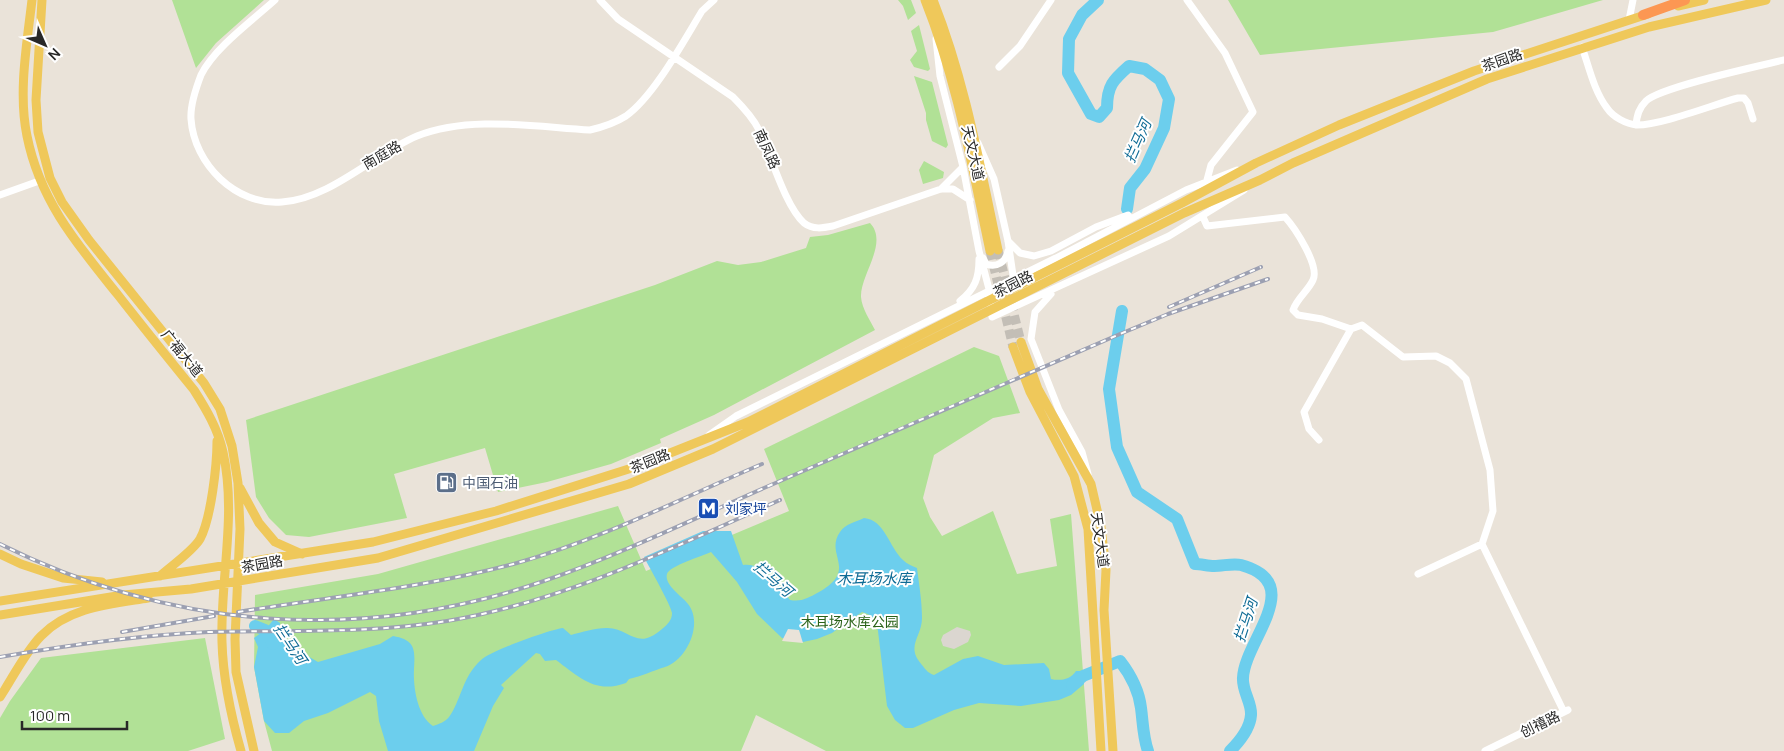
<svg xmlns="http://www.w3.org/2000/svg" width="1784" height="751" viewBox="0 0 1784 751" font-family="Manrope,'Noto Sans SC',sans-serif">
  <rect width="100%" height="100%" fill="#eae3d9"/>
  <path fill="#b1e196" d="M172 0H264L216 43 196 68Z
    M898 0H911L916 13 908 20 903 6Z
    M1228 0H1603L1493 32 1260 55Z
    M919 25 930 69 928 71 914 67 910 60 917 51 911 31Z
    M914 76 932 82 948 145 946 148 932 141 926 120V113Z
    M924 161 944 172 943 178 923 184 919 170Z
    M870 223C889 243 860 275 861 297 862 309 870 320 875 330L714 415 660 439 661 443 611 464 547 482 498 492 485 448 394 474 407 518 309 537 286 535 269 518 256 497 246 420 655 285 717 261 738 265 761 262 806 248 810 237 828 235Z
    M974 347 999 356 1020 413 993 418 934 455 923 498 930 517 942 536 993 511 1017 574 1057 566 1050 519 1071 514 1089 751H826L756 715 741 751H272L264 721 254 667 255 595 378 574 618 506 646 571 789 511 764 449Z
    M205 638 225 739 188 751H0V718L10 701 41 658Z"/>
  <path fill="#dbd6d0" d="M957 627 970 631 971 635 968 642 954 649 943 646 941 640 943 635Z"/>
  <path fill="#6cceed" d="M864 518C885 520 889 547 903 560 907 564 912 566 917 568 919 584 922 601 922 618 922 637 905 646 922 665 926 670 928 673 934 675L963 659 978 656 1004 665 1044 663 1049 669 1051 679C1060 681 1070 680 1076 671H1084V684L1071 695 1059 700 1021 706 979 703 954 710 913 728H905L895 720 887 706 878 631C876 619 873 615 862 612L832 633 817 639 803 642 782 638 757 614 737 582 711 552C703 556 669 566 667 574 664 585 682 596 688 604 704 624 686 661 665 667 652 671 642 676 629 679L626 683C596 694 580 678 556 660L545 661 540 654 536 653 501 685 504 688 493 706 474 751H388L379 721 376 696 370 692 328 713 304 721 289 733H275L264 721 254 667 258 647 254 638 265 630 274 619 280 623 279 640 292 642 299 651 318 662 380 644 393 636C416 640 415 650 414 669 413 686 417 716 433 726 439 724 445 722 449 717 461 701 462 677 481 660 491 651 548 630 563 628L571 635C582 632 595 628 606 628 630 627 636 652 662 629 668 624 672 620 672 613 671 605 649 567 644 557L703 531H731L743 565C765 562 778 586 790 600 802 602 808 598 819 592 859 569 824 555 840 532 845 524 856 522 864 518Z"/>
  <path fill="#eae3d9" d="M788 629 799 630 803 643 782 641Z"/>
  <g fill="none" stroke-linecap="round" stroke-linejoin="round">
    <path stroke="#6cceed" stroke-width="12" d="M1098 0 1082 15 1069 39 1068 73 1091 114 1099 117 1107 108C1107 86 1113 80 1129 66L1145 69 1160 80 1169 99 1164 128 1145 169 1130 188 1127 209
      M1122 311 1109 389 1117 447 1137 492 1177 519 1195 564C1201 564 1208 566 1214 566 1223 566 1233 563 1241 565 1308 583 1244 641 1243 678 1242 691 1252 703 1251 715 1250 729 1239 742 1230 751
      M255 626 265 630 273 644
      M1072 685 1083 676 1120 661C1130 674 1139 691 1141 708 1143 723 1143 737 1148 751"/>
    <path stroke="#c3beb6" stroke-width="9" stroke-dasharray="9 4.5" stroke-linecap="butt" d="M998 250 1021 342
      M990 251 1013 347"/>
    <path stroke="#fff" stroke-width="7" d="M275 0C253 20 214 48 201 75 196 88 190 105 191 119 194 164 236 206 282 202 330 199 374 154 417 136 469 115 536 127 590 130 603 127 615 123 626 116 654 96 683 42 702 11L714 0
      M600 0 618 19 733 97C743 107 753 118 759 130 771 155 785 206 804 223 813 230 823 228 833 226L941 189H953L970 200
      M1187 0 1225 53 1253 112 1211 165 1207 180
      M1629 20 1633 0
      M936 39 940 76 963 167 979 251 989 289 992 317 1169 236 1244 190
      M1582 47C1589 67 1594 91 1607 108 1613 117 1626 124 1637 125 1662 125 1712 105 1738 98H1744L1748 103 1753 119
      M999 67 1020 46 1051 0
      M1636 125C1637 115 1639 108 1646 101 1660 87 1759 66 1784 60
      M978 143 994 179 1008 241 1014 282
      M941 189 963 167
      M0 195 39 181
      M1203 217 1207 226 1285 217C1295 228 1320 266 1313 280 1308 291 1297 298 1293 310L1298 315 1322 319 1351 329 1362 325 1403 357 1436 356 1450 363 1466 379 1490 470 1493 511 1482 544 1564 712
      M1008 241 1020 253 1034 256 1051 251 1096 227 1128 215
      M983 258 986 264C997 268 1006 262 1008 251
      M1051 294 1035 312 1031 339 1059 410 1082 452 1088 474
      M960 301C975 289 979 278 979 259
      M709 435 736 416 1056 258 1186 190 1237 170
      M1319 440 1309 429 1304 412 1351 329
      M1418 574 1482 544
      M1485 751 1568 710"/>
    <path stroke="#efc85a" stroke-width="9" d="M32 0C27 43 18 93 27 136 40 201 77 244 118 295 143 327 168 358 194 390 206 409 218 429 223 452 237 515 220 579 222 642 223 679 231 716 241 751
      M42 0 36 100 38 132 50 178 62 202 89 240 204 383 220 409 232 446 238 483 240 529 235 639 236 672 254 751
      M925 0C957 80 972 167 990 251
      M933 0C965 80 980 166 998 250
      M1678 6 1704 0
      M1021 342 1038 389 1091 484 1101 527 1106 570 1104 610 1113 751
      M1013 347 1030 392 1074 476 1088 529 1101 751
      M240 488 259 523 275 542 302 554
      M0 554 21 564 63 578 102 582
      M160 576C171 566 193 551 200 539 211 519 217 465 217 441
      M0 601 373 542 496 511 635 467 748 422 1182 203 1256 163 1339 125 1474 71 1648 14
      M0 615 123 595 191 589 378 558 629 484 713 449 1184 213 1260 180 1293 163 1487 79 1649 27 1766 0
      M0 697C12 679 26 651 41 636 69 607 111 604 148 598"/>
    <path stroke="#fc9753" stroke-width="10" d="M1643 15 1685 0"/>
    <defs>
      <path id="rail" d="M1169 307 1261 267
        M0 544C173 630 361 644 544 581 619 555 691 520 764 488 882 436 1001 385 1120 334L1168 314 1268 279
        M238 612C329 597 429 587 517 563 602 539 682 498 762 464
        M122 632 214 616
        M0 657C69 645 138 635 209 632 288 630 368 634 447 621 565 601 672 548 780 500"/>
    </defs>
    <use href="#rail" stroke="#9ca0b2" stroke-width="4"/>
    <use href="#rail" stroke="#fff" stroke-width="2" stroke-dasharray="5.5" stroke-linecap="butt"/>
  </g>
  <defs>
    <symbol id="fuel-square" viewBox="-11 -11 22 22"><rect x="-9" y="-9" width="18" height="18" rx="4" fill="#5c6f8a" stroke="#fff"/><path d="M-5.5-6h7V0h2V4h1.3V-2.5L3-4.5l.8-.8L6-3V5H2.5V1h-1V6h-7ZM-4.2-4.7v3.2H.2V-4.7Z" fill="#fff"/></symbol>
    <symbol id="metro-square" viewBox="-11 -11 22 22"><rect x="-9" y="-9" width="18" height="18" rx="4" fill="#1a4fb4" stroke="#fff"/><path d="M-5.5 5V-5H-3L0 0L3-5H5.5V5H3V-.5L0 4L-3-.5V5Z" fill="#fff"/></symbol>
  </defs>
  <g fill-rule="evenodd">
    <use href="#fuel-square" x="434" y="470" width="25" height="25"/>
    <use href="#metro-square" x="696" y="496" width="25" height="25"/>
  </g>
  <g text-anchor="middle" stroke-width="4" stroke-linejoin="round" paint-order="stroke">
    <g font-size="14" fill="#282828" stroke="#fff">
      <text transform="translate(1502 60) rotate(-19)" y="5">茶园路</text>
      <text transform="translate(767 149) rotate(65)" y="5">南凤路</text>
      <text transform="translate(973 153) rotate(77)" y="5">天文大道</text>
      <text transform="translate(382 155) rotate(-30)" y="5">南庭路</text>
      <text transform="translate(1013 284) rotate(-27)" y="5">茶园路</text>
      <text transform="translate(182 353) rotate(51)" y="5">广福大道</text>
      <text transform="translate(650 461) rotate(-22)" y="5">茶园路</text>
      <text transform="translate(1100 540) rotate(82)" y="5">天文大道</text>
      <text transform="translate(262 564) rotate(-10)" y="5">茶园路</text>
      <text transform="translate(1540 724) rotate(-26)" y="5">创禧路</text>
    </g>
    <g font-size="14" fill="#4e5e75" stroke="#fff" text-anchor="start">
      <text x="462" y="488">中国石油</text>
    </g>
    <g font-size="14" fill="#164399" stroke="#fff" text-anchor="start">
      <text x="725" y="514">刘家坪</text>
    </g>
    <g font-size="14" fill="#2b631a" stroke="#fff">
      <text x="850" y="627">木耳场水库公园</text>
    </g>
    <g font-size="15" font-style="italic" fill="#0e6b95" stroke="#fff">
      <text transform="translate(1138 141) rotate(-66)" y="5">拦马河</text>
      <text transform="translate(773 579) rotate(41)" y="5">拦马河</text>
      <text x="874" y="584">木耳场水库</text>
      <text transform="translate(1246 620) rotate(-72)" y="5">拦马河</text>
      <text transform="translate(290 644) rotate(56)" y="5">拦马河</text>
    </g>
  </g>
  <g transform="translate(45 45) rotate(135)" stroke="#ffffff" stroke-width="4" paint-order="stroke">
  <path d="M0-4L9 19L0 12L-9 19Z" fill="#282828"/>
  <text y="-8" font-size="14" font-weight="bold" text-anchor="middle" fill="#282828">N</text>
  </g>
  <path d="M22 721v8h105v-8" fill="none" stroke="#282828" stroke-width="2.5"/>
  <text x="30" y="721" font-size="15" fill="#282828" stroke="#ffffff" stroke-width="4" paint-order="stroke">100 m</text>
</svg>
